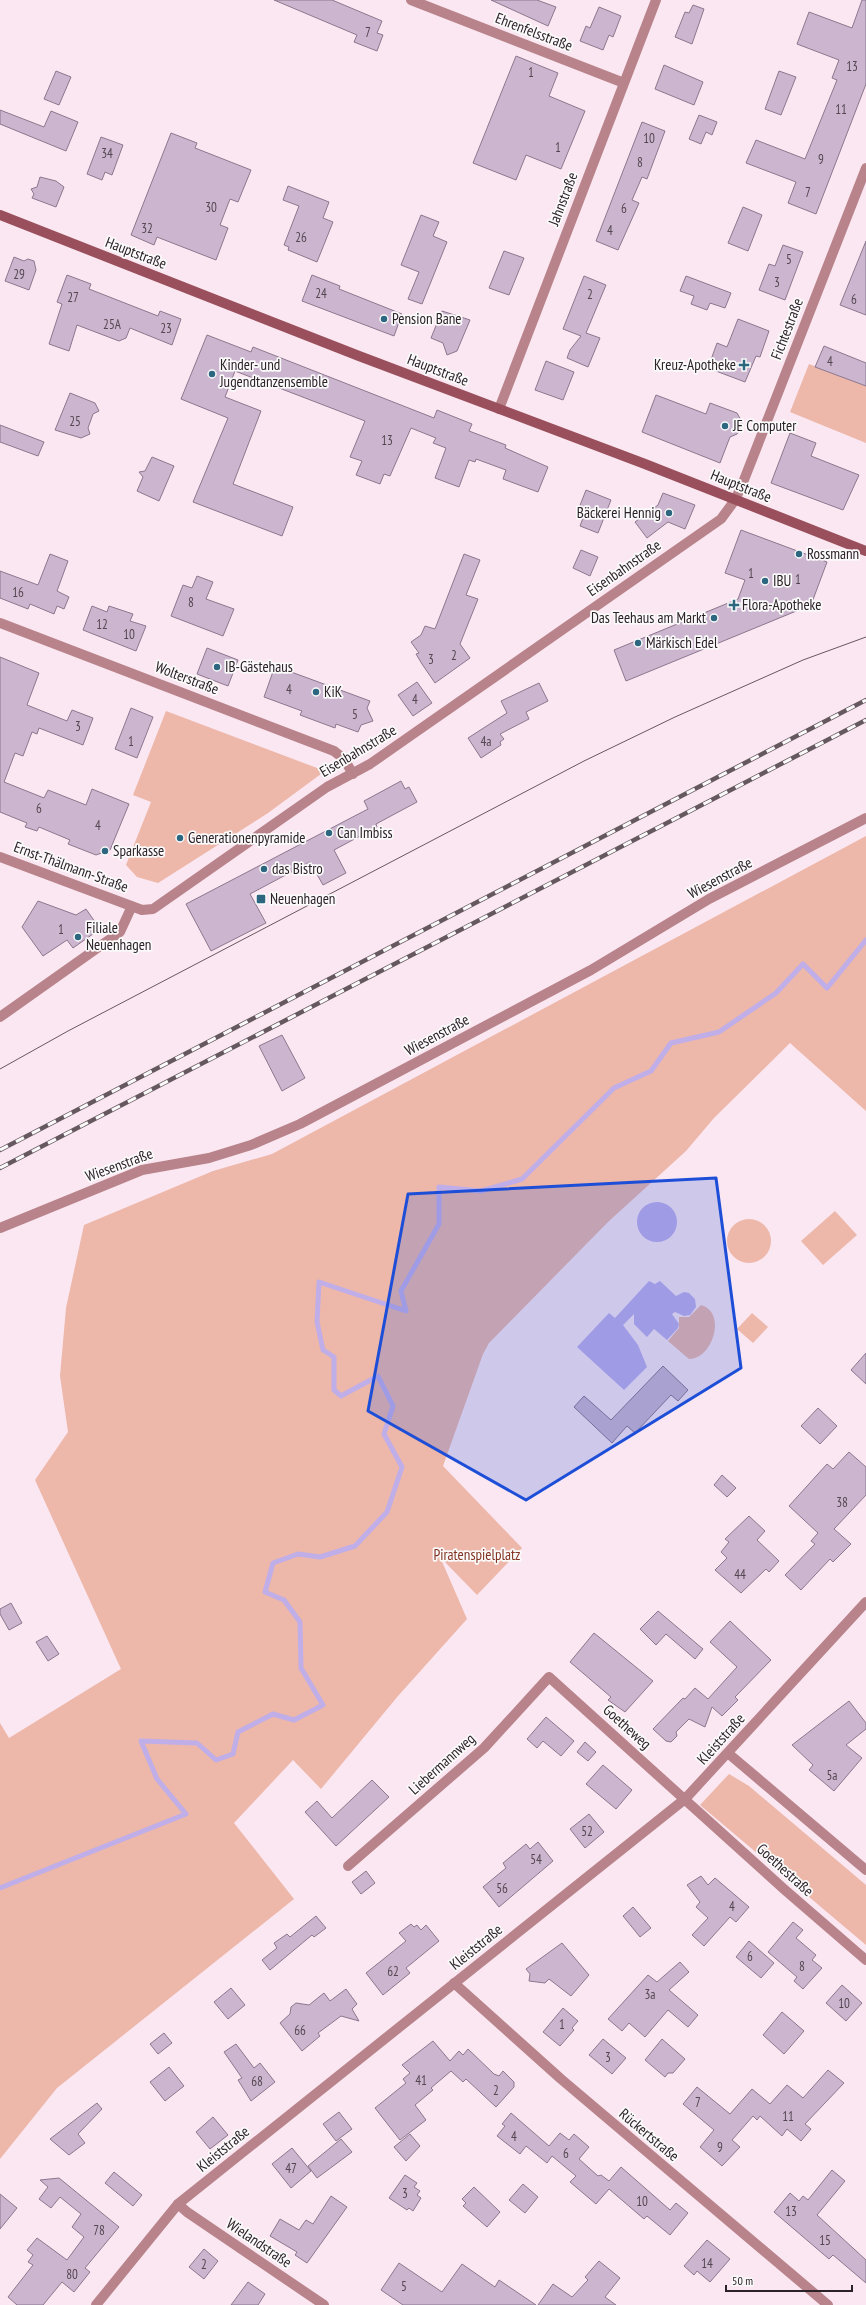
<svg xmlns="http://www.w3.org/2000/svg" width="866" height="2305" viewBox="0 0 866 2305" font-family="'PT Sans Narrow',sans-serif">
  <rect width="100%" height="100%" fill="#fbe7f1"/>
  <path fill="#edb7aa" d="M809 364 866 386V443L790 412Z
    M166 711 325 771 268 813 158 883 137 877 126 865 151 802 133 795Z
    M866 836V1111L790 1043 714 1118 686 1151 608 1222 489 1343 483 1354 443 1466 522 1548 477 1595 440 1557 467 1619 398 1696 321 1789 293 1760 234 1823 294 1899 57 2088 0 2159V1723L9 1738 121 1669 35 1480 68 1432 60 1376 66 1308 84 1225 213 1171 272 1154Z
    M835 1211 857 1235 823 1265 801 1241Z
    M727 1241a22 22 0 1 1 44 0a22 22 0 1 1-44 0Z
    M701 1305C727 1312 713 1359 689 1359L668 1341 679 1328V1317H689Z
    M752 1313 768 1327 753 1343 737 1329Z
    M729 1774 749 1786 866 1885V1945L700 1805Z"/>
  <path fill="#c0aee9" d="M637 1222a20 20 0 1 1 40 0a20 20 0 1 1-40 0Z
    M649 1281 655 1284 660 1281 676 1296 684 1292 689 1293 695 1299 696 1307 690 1315 684 1316 675 1312 672 1314 679 1324 678 1328 667 1340 654 1329 647 1337 634 1324V1314L623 1325 638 1345 647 1367 624 1390 577 1347 609 1313 615 1318Z"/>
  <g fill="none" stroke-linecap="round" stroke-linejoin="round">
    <path stroke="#c0aee9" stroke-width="5" d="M0 1888 186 1814 157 1779 141 1741 197 1743 216 1760 233 1754 238 1732 273 1714 294 1720 323 1705 301 1668 300 1622 284 1600 265 1592 273 1563 298 1554 320 1557 355 1546 387 1512 402 1467 384 1434 393 1406 378 1376 341 1396 334 1390V1357L323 1350 317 1322 319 1282 406 1311 401 1291 439 1224V1187L481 1191 522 1179 614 1088 651 1071 671 1043 719 1032 776 993 803 964 827 988 866 940"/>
  </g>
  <path fill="#ccb6cf" stroke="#8b778e" d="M274 0H332L382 21 377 33 383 35 377 51 354 42 357 35Z
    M491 0H537L556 7 548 26Z
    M862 0H866V84L816 214 788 203 796 182 746 163 756 140 805 159 837 80 832 78 839 60 797 44 809 12 852 28Z
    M693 5 704 9 692 44 675 37 685 12 689 13Z
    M599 7 621 16 613 37 609 35 603 50 580 41 586 26 590 28Z
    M516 56 558 73 549 96 585 111 561 169 526 155 516 180 473 163Z
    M664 65 703 82 694 105 655 89Z
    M56 71 71 77 59 105 44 99Z
    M779 71 796 77 781 115 765 109Z
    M0 110 44 127 51 111 78 122 66 151 0 124Z
    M699 115 717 122 712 135 706 132 701 144 689 139Z
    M642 122 665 131 647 179 642 177 632 200 639 203 618 250 596 241Z
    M171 133 197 143 195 148 251 170 238 202 230 199 220 225 228 228 216 260 157 237 154 245 131 235Z
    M101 137 123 145 112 175 105 172 102 180 87 174Z
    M40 177 56 181 64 187 56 207 32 198 34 194 31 189 37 187Z
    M288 186 329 202 323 218 333 222 317 262 288 250 289 247 284 245 299 206 283 200Z
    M743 207 762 215 748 251 728 243Z
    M421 215 439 222 433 236 447 242 422 304 408 299 419 272 401 265Z
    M866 241V315L840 305Z
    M783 245 803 252 785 300 759 290 769 264 775 266Z
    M504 251 524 258 509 295 489 288Z
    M14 257 24 261 28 259 34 261 36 270 29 290 5 281Z
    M67 275 91 284 89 289 158 316 160 311 181 319 172 345 130 328 126 338 119 341 77 325 69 351 49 344 62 304 57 302Z
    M312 275 340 286 339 289 402 314 394 336 302 301Z
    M584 276 606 285 586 333 600 338 588 367 567 358 570 350 581 336 563 329Z
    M686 276 731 293 725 308 710 303 707 310 691 304 694 296 680 291Z
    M442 311 470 320 457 351 447 355 443 343 431 338Z
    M738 319 769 331 760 357 756 356 745 382 708 368 717 343 727 347Z
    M207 335 251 352 253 347 434 418 437 410 472 424 469 431 506 445 505 448 548 467 538 492 503 479 506 470 476 459 475 462 469 460 459 487 435 478 446 448 433 443 436 438 411 428 390 476 384 474 380 484 356 475 362 461 350 457 365 421 235 371 225 397 261 411 233 484 293 507 282 536 193 502 228 418 181 399Z
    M824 346 866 363V386L815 367Z
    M546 361 574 372 563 400 535 390Z
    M70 393 95 403 99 411 93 414 88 428 90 434 81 438 55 430Z
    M656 395 706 414 710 403 737 413 742 422 741 428 737 434 730 437 720 463 642 432Z
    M0 425 44 442 38 456 0 442Z
    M790 433 816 443 811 456 859 475 843 510 771 483Z
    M152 457 174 466 159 501 137 491 143 477 139 472 145 471Z
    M586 490 611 500 598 533 580 526 586 510 579 508Z
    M663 493 695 505 685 529 668 522 647 538 635 522 658 505Z
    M741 530 827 562 811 605 626 681 614 650 738 599 745 580 725 573Z
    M581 550 598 557 590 576 573 568Z
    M50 554 68 561 57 591 69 597 64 609 57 606 54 614 30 604 28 609 0 598V571L38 585Z
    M464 554 480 560 466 595 478 599 460 644 470 658 435 683 422 664 416 654 419 653 411 642 421 635 425 626 435 629Z
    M197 576 213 582 206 599 234 609 223 636 171 616 183 585 192 588Z
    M92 606 107 612 109 606 133 614 130 621 146 626 136 651 83 630Z
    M207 648 238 660 228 686 197 674Z
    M0 657 39 673 27 705 67 721 72 710 93 718 83 745 39 728 37 734 32 732 23 756 15 753 4 782 44 798 48 790 86 805 92 789 129 804 110 850 96 855 68 844 70 840 39 827 37 831 25 827 27 823 0 812Z
    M275 666 370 701 367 708 373 721 361 725 358 732 336 724 335 728 300 715 302 711 264 697Z
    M417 682 432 703 413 716 398 695Z
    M539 683 548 701 526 712 529 719 500 734 504 739 500 742 501 745 481 758 468 738 507 713 501 701Z
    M131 708 153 717 137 758 115 749Z
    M401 781 405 789 409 787 417 802 376 824 377 827 334 850 346 873 323 885 310 862 250 894 266 923 211 951 186 904 368 809 364 801Z
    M38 901 76 915 86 909 100 929 73 948 67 940 43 956 22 927Z
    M282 1035 305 1078 282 1091 259 1046Z
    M866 1353V1384L851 1370Z
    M663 1366 688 1390 678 1401 671 1395 635 1433 627 1426 612 1443 574 1407 584 1396 611 1420Z
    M818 1408 837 1426 820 1444 801 1426Z
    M849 1452 866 1467V1495L834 1529 851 1544 833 1562 830 1559 801 1590 785 1575 815 1544 811 1541 818 1533 789 1506 827 1464 833 1469Z
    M722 1475 736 1488 727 1497 714 1485Z
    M749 1516 765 1531 757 1540 779 1561 769 1572 766 1569 741 1593 715 1570 727 1558 721 1552 729 1542 725 1539Z
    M11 1603 22 1623 9 1630 0 1614V1609Z
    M658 1611 703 1649 695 1659 666 1634 656 1645 640 1629Z
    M730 1621 771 1660 735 1697 738 1700 722 1716 712 1707 705 1727 689 1719 676 1732 677 1736 671 1742 666 1741 653 1729 683 1698 685 1699 695 1688 708 1699 737 1667 710 1642Z
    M594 1633 653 1681 625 1712 608 1700 611 1697 570 1662Z
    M47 1636 59 1654 48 1661 36 1642Z
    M849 1701 866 1723V1729L846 1745 862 1758 834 1791 809 1770 813 1765 792 1745Z
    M546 1717 574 1741 561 1756 543 1741 537 1748 527 1739Z
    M585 1742 596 1752 588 1761 577 1752Z
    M603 1765 632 1790 616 1809 586 1784Z
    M372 1780 389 1797 336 1846 305 1812 317 1801 332 1818Z
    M589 1814 604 1832 585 1848 570 1829Z
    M538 1842 553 1861 499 1907 483 1887 506 1868 503 1863 526 1844 530 1849Z
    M366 1871 375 1883 361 1894 352 1882Z
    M701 1876 708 1885 715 1878 749 1907 736 1922 730 1917 704 1946 692 1935 708 1918 696 1907 700 1902 687 1885Z
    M633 1907 651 1928 640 1937 623 1916Z
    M316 1916 326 1928 314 1937 312 1935 270 1970 262 1960 277 1948 274 1943 287 1934 290 1937Z
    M793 1922 803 1930 796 1938 816 1955 812 1960 822 1968 803 1989 794 1981 797 1977 768 1952Z
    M411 1924 414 1927 417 1925 421 1930 426 1925 439 1941 406 1968 410 1973 383 1995 366 1973 406 1941 399 1933Z
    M749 1941 774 1963 761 1978 736 1957Z
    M562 1943 589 1975 571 1996 549 1979 545 1983 529 1981 530 1974 526 1969Z
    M680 1962 689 1972 669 1990 698 2015 688 2027 668 2010 645 2037 629 2023 622 2031 608 2019 648 1975 657 1982Z
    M842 1985 862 2003 846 2021 826 2003Z
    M231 1988 245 2005 228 2019 214 2002Z
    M346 1989 357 2004 352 2009 359 2021 341 2016 318 2033 320 2036 302 2051 280 2023 290 2014 291 2007 296 2003 309 2005 324 1993 330 2001Z
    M563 2008 578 2021 572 2028 574 2030 560 2046 543 2032Z
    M782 2012 804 2031 784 2054 763 2035Z
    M164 2033 172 2043 158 2054 150 2044Z
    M603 2039 626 2058 612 2074 589 2055Z
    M662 2039 685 2059 673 2073H668L665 2077 645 2060Z
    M433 2041 450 2061 459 2051 463 2055 468 2049 494 2074 499 2076 503 2071 514 2082V2087L496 2107 466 2079 463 2082 451 2071 431 2088 433 2090 415 2105 426 2120 400 2140 375 2108 406 2083 403 2079 410 2073 402 2065Z
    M236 2044 254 2068 260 2063 275 2082 251 2101 238 2080 242 2078 224 2052Z
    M169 2067 184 2086 165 2101 150 2082Z
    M828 2070 844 2083 805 2124 811 2129 801 2141 787 2129 782 2136 760 2116 757 2120 753 2116 732 2140 740 2147 722 2166 700 2147 714 2130 683 2104 697 2087 730 2114 752 2089 770 2104 787 2085 803 2098Z
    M97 2103 102 2109 78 2134 85 2143 69 2155 50 2139Z
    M339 2112 352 2129 336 2141 323 2124Z
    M511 2113 549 2146 560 2133 569 2140 574 2134 589 2147 579 2159 598 2176 601 2175 609 2181 621 2167 670 2210 676 2203 688 2213 670 2235 647 2216 644 2219 609 2189 596 2204 570 2182 576 2176 552 2156 547 2163 526 2146 520 2154 497 2136 505 2126 502 2124Z
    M213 2117 228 2135 210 2149 196 2132Z
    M410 2134 420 2146 406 2161 394 2147Z
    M341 2139 352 2152 317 2178 308 2166Z
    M292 2148 311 2171 291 2188 272 2164Z
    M832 2170 845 2181 817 2215 866 2260V2283L833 2255 829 2259 774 2212 790 2193 799 2201 803 2196 808 2200Z
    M114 2172 142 2195 133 2206 105 2183Z
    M405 2175 417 2183 414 2187 420 2191 417 2195 421 2198 413 2211 409 2208 407 2210 389 2198Z
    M59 2178 119 2227 85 2268 90 2272 74 2292 62 2282 43 2305H17L8 2297 33 2265 28 2262 33 2255 27 2250 37 2238 67 2260 84 2237 72 2227 81 2214 60 2197 51 2208 39 2199 48 2187 40 2180Z
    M523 2184 538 2197 525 2213 509 2200Z
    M474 2187 500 2212 487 2227 463 2206 466 2203 462 2199Z
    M0 2194 17 2208 0 2229Z
    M331 2196 347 2207 307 2263 295 2255 297 2252 270 2236 280 2219 299 2230 306 2220 313 2224Z
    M707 2240 730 2259 710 2282 697 2271 694 2275 684 2266Z
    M204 2249 218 2261 204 2279 189 2267Z
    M599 2261 620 2278 605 2297 616 2305H538L553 2284 572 2297 588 2280 585 2277Z
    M399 2263 442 2292 462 2264 495 2287 499 2280 536 2305H403L381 2290Z
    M248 2282 265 2294 258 2305H231Z"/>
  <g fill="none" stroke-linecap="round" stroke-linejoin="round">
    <path stroke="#b8838b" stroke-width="10" d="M411 0 624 83
      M499 409 656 0
      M0 623 334 751 344 759 353 774
      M0 857 142 910 153 909 327 787 370 764 403 741 721 519 735 500 742 485 866 168
      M0 1017 120 932 132 906
      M0 1228 142 1170 209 1158 251 1145 300 1124 591 970 709 899 866 818
      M729 1754 866 1870
      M348 1866 484 1748 549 1677 785 1890 866 1960
      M454 1983 561 2079 828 2305
      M178 2204 187 2212 324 2305"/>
    <path stroke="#b8838b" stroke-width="10" d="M96 2305 178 2204 685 1799 866 1602"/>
    <path stroke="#994f5c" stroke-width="10" d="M0 215 359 356 645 464 866 551"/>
    <path stroke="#66585f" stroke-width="1" d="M0 1069 68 1031 584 761 675 717 803 660 866 637"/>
    <defs>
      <path id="rail" d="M0 1150 866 700
        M0 1168 866 720"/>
    </defs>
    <use href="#rail" stroke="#66585f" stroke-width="4.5"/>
    <use href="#rail" stroke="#fafafa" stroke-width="3" stroke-dasharray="9" stroke-linecap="butt"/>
  </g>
  <path fill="#1d4ed8" fill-opacity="0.2" stroke="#1d4ed8" stroke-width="3" stroke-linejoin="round" d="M716 1178 741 1368 526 1500 368 1411 408 1194Z"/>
  <g fill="#2c677f" stroke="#fafafa" stroke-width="1.5">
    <circle cx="384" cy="319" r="4"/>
    <path d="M742 359h4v4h4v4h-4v4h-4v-4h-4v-4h4z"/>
    <circle cx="212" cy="374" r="4"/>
    <circle cx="725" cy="426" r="4"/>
    <circle cx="669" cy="513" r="4"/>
    <circle cx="799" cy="554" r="4"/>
    <circle cx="765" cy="581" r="4"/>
    <path d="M732 599h4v4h4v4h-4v4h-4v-4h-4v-4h4z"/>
    <circle cx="714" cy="618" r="4"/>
    <circle cx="638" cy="643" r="4"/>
    <circle cx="217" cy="667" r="4"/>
    <circle cx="316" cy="692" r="4"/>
    <circle cx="329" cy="833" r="4"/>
    <circle cx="180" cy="838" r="4"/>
    <circle cx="105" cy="851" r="4"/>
    <circle cx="264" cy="869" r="4"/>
    <rect x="256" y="894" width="10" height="10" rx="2"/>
    <circle cx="78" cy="937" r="4"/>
  </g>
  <g text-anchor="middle" stroke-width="3.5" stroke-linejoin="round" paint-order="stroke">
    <g font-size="13" fill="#544651">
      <text x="368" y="37">7</text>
      <text x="852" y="71">13</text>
      <text x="531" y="77">1</text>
      <text x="841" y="114">11</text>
      <text x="649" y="143">10</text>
      <text x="558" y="152">1</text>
      <text x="107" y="158">34</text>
      <text x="821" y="164">9</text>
      <text x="640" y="167">8</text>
      <text x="808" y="197">7</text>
      <text x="211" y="212">30</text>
      <text x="624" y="213">6</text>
      <text x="147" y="233">32</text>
      <text x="610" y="235">4</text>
      <text x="301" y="242">26</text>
      <text x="789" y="264">5</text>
      <text x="19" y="279">29</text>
      <text x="777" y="287">3</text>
      <text x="321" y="298">24</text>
      <text x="590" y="299">2</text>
      <text x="73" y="302">27</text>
      <text x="854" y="304">6</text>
      <text x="112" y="329">25A</text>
      <text x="166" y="333">23</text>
      <text x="830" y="366">4</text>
      <text x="75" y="426">25</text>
      <text x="387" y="445">13</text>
      <text x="751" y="578">1</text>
      <text x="798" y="584">1</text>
      <text x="18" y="597">16</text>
      <text x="191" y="607">8</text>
      <text x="102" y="629">12</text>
      <text x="129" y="639">10</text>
      <text x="454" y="660">2</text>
      <text x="431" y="664">3</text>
      <text x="289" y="694">4</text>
      <text x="415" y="704">4</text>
      <text x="355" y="719">5</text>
      <text x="78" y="731">3</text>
      <text x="131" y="746">1</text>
      <text x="486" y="746">4a</text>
      <text x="39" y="813">6</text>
      <text x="98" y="830">4</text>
      <text x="61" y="934">1</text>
      <text x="842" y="1507">38</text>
      <text x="740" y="1579">44</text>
      <text x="832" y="1780">5a</text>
      <text x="587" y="1836">52</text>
      <text x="536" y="1864">54</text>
      <text x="502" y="1893">56</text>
      <text x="732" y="1911">4</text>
      <text x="750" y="1961">6</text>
      <text x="802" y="1971">8</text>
      <text x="393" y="1976">62</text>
      <text x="650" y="1999">3a</text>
      <text x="844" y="2008">10</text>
      <text x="562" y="2029">1</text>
      <text x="300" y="2035">66</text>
      <text x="608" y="2062">3</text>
      <text x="421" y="2085">41</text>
      <text x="257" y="2086">68</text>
      <text x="496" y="2095">2</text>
      <text x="698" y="2107">7</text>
      <text x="788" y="2121">11</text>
      <text x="514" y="2141">4</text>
      <text x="720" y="2152">9</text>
      <text x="566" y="2158">6</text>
      <text x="291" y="2173">47</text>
      <text x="405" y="2198">3</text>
      <text x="642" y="2206">10</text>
      <text x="791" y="2216">13</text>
      <text x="99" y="2235">78</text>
      <text x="825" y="2245">15</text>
      <text x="707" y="2268">14</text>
      <text x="204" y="2269">2</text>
      <text x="72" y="2279">80</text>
      <text x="404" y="2291">5</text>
    </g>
    <g font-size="15" fill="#2c2127" stroke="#fafafa">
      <text transform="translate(534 32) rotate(21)" y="5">Ehrenfelsstraße</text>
      <text transform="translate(563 199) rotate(-69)" y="5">Jahnstraße</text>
      <text transform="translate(136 253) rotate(21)" y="5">Hauptstraße</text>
      <text transform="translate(787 329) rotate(-69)" y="5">Fichtestraße</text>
      <text transform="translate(438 370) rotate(21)" y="5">Hauptstraße</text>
      <text transform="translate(741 486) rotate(22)" y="5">Hauptstraße</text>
      <text transform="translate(624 568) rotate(-35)" y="5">Eisenbahnstraße</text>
      <text transform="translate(187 678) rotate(21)" y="5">Wolterstraße</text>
      <text transform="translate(358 751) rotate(-31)" y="5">Eisenbahnstraße</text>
      <text transform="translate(71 867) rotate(20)" y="5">Ernst-Thälmann-Straße</text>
      <text transform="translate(720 878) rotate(-28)" y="5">Wiesenstraße</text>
      <text transform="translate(437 1035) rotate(-28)" y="5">Wiesenstraße</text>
      <text transform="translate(119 1165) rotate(-20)" y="5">Wiesenstraße</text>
      <text transform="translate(627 1727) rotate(42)" y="5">Goetheweg</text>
      <text transform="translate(721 1739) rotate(-48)" y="5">Kleiststraße</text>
      <text transform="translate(442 1764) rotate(-42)" y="5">Liebermannweg</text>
      <text transform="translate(785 1870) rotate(42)" y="5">Goethestraße</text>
      <text transform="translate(476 1947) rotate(-39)" y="5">Kleiststraße</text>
      <text transform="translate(649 2135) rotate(40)" y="5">Rückertstraße</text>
      <text transform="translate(223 2149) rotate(-39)" y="5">Kleiststraße</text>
      <text transform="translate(259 2243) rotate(34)" y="5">Wielandstraße</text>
    </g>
    <g font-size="15" fill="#2c2127" stroke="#fafafa" text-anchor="start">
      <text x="392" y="324">Pension Bane</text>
      <text x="220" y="370">Kinder- und<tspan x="220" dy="17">Jugendtanzensemble</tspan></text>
      <text x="736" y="370" text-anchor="end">Kreuz-Apotheke</text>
      <text x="733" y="431">JE Computer</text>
      <text x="661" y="518" text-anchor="end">Bäckerei Hennig</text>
      <text x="807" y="559">Rossmann</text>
      <text x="773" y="586">IBU</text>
      <text x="742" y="610">Flora-Apotheke</text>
      <text x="706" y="623" text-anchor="end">Das Teehaus am Markt</text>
      <text x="646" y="648">Märkisch Edel</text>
      <text x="225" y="672">IB-Gästehaus</text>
      <text x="324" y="697">KiK</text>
      <text x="337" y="838">Can Imbiss</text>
      <text x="188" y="843">Generationenpyramide</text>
      <text x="113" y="856">Sparkasse</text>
      <text x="272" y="874">das Bistro</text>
      <text x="270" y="904">Neuenhagen</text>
      <text x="86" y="933">Filiale<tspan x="86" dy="17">Neuenhagen</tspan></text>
    </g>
    <g font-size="15" fill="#833322" stroke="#fafafa">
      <text x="477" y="1560">Piratenspielplatz</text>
    </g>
  </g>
  <path d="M726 2285v6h126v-6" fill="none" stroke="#2c2127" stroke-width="2"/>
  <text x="732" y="2285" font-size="12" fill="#2c2127" stroke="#fafafa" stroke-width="3" paint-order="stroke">50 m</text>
</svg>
